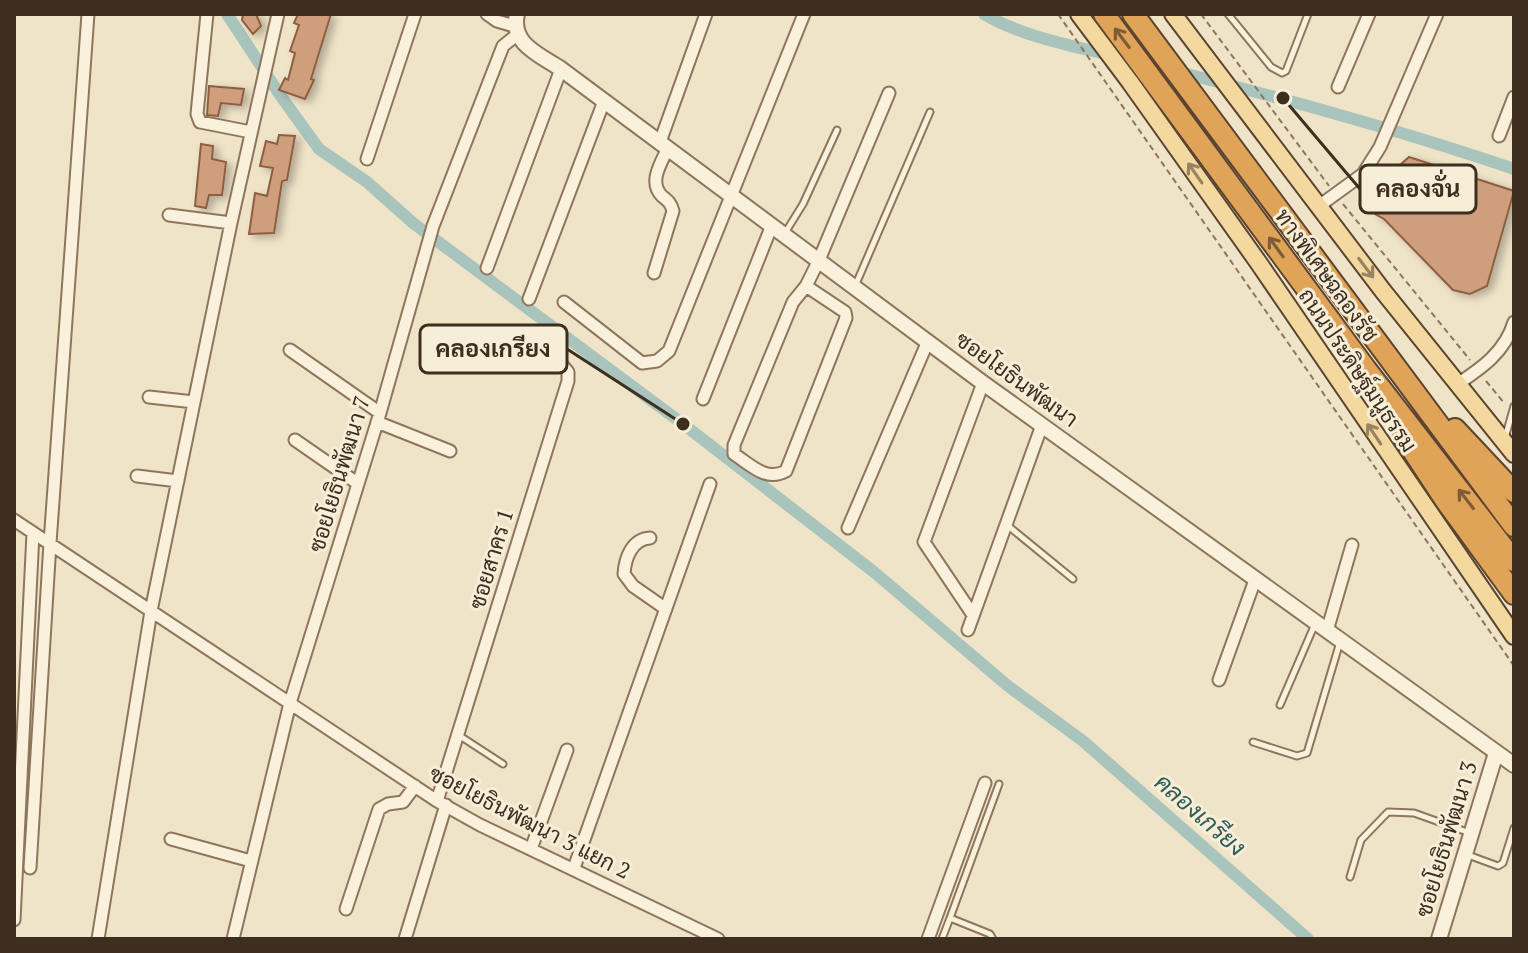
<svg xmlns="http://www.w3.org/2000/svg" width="1528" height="953" viewBox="0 0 1528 953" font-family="'PT Serif',Sarabun,serif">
  <defs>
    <filter id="shadow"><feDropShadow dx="5" dy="3" stdDeviation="4" flood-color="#0004"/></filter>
  </defs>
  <rect width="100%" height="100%" fill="#f0e4c8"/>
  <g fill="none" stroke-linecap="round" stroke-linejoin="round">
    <path stroke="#a9c4bc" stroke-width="12" d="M227 14 280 95 319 149 367 182 413 223 683 424 874 572 1008 686 1083 741 1308 939
      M984 14C1021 36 1069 45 1110 55
      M1140 62C1266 94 1391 127 1514 169"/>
  </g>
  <path fill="#cf9f7d" stroke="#8d5f41" stroke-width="2" filter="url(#shadow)" d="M243 14H256L261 26 253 34 242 20Z
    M298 14H331L311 79 314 80 305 99 279 90 285 78 288 80 295 53 290 51 299 25 294 23Z
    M209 86 244 89 241 105 221 103 218 116 207 115Z
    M279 135 295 136 287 180 282 181 274 233 249 234 255 193 267 196 273 168 260 166 266 141 277 144Z
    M201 144 213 146 212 159 226 162 222 195H209L206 208 195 206Z
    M1409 157 1514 191 1487 286 1470 294 1453 290 1384 219 1375 214 1380 183Z"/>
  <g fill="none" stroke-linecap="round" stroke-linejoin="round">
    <defs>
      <path id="service" d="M1228 14 1271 67 1282 73 1286 71 1308 14
        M785 233 803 204 837 130
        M856 284 930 112
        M1505 438 1514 406
        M1007 525 1073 579
        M1280 705 1315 624
        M460 736 503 764
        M1253 742 1297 756 1307 753 1340 642
        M1468 855 1498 866 1503 863 1514 828
        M1350 877 1361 840 1388 812 1414 813 1470 833
        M942 939 950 918
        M993 939 990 934 950 918 999 784"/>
      <path id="minor" d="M207 14 197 114 200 122 251 132
        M487 14 497 21 514 26
        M1338 87 1369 14
        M1499 136 1514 97
        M660 142 706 14
        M367 159 415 14
        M1319 206 1363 174 1380 147 1437 14
        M169 215 231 223
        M487 268 561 69
        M654 273 673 211C671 203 668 201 662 196 648 182 661 163 668 148
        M806 286 845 312 846 318 786 471C766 482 751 465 734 454V445L793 302 806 286 819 260 889 93
        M529 299 604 101
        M564 302 642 363 657 361 669 351 804 14
        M290 350 380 413
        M1456 385C1482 368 1505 352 1514 322
        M149 397 194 402
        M703 399 772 225
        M377 422 450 451
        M295 440 357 483
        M137 476 178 481
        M14 520 437 801 480 825 718 939
        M848 528 928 341
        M650 538C632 539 625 558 624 574L633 586 666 609
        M973 615 924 542 983 383
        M968 630 1042 425
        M1327 631 1352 545
        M1219 680 1255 580
        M437 801 568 381V372L539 337
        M171 839 251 861
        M531 849 567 750
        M30 868 50 543 88 14
        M574 868 710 484
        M346 909 379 809 388 804 403 802 415 786
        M14 920 33 533
        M98 939 151 611 231 223 278 14
        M233 939 290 703 380 413 433 226 503 46 518 34
        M405 939 446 805
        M928 939 985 783"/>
      <path id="tertiary" d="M517 14C510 44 540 55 561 69L983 383 1514 765
        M1439 939 1496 753"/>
      <path id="primary" d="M1079 14 1130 82 1258 262 1514 636
        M1173 14 1383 291 1514 454"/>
      <path id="motorway" d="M1104 14 1365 368 1514 561
        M1133 14 1514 526
        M1455 429 1514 492
        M1404 437 1446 501 1514 594"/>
    </defs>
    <use href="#service" stroke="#8d765c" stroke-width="9"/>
    <use href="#minor" stroke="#8d765c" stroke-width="15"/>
    <use href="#tertiary" stroke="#8d765c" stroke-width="18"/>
    <use href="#primary" stroke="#5b4430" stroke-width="20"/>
    <use href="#motorway" stroke="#5b4430" stroke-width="24"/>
    <path stroke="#8d765c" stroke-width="2" stroke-dasharray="6 4" stroke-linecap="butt" d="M1058 14 1514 666
      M1201 14 1329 186
      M1343 204 1470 360
      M1486 381 1505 404"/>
    <use href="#service" stroke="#faf1dc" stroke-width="5"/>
    <use href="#minor" stroke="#faf1dc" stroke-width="11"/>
    <use href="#tertiary" stroke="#faf1dc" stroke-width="14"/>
    <use href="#primary" stroke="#f3d9a0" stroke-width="16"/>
    <use href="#motorway" stroke="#e0a458" stroke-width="20"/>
  </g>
  <defs><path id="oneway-shaft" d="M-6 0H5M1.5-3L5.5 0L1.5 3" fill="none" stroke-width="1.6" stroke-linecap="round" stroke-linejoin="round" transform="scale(2)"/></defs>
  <g stroke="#7e5d36">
    <use href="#oneway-shaft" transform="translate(1122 38) rotate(-127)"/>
    <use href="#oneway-shaft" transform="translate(1276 247) rotate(-126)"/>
    <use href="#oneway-shaft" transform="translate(1466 499) rotate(-128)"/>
  </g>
  <g stroke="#988460">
    <use href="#oneway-shaft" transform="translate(1195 173) rotate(-125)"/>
    <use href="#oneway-shaft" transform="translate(1366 268) rotate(53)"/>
    <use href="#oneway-shaft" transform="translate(1374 434) rotate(-124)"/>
  </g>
  <g text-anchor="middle" stroke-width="6" stroke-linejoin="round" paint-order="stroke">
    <g font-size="22" fill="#3d2e20" stroke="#f7eed8">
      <text transform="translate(1327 275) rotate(54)" y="8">ทางพิเศษฉลองรัช</text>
      <text transform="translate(1358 370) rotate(56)" y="8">ถนนประดิษฐ์มนูธรรม</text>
      <text transform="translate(1017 379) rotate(36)" y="8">ซอยโยธินพัฒนา</text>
      <text transform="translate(339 474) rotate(-73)" y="8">ซอยโยธินพัฒนา 7</text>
      <text transform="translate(491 559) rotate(-73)" y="8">ซอยสาคร 1</text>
      <text transform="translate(530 822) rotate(27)" y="8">ซอยโยธินพัฒนา 3 แยก 2</text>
      <text transform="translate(1446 839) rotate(-73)" y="8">ซอยโยธินพัฒนา 3</text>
    </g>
    <g font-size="24" font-style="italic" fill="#2f5d5a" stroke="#f7eed8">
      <text transform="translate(1200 815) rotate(41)" y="8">คลองเกรียง</text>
    </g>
  </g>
  <path fill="none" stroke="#3d2e20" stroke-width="3" d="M1283 98L1360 189M683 424L567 349"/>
  <g fill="#3d2e20" stroke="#f7eed8" stroke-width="3">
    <circle cx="1283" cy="98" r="8"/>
    <circle cx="683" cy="424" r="8"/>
  </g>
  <g fill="#f7eed8" stroke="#3d2e20" stroke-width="3">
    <rect x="1360" y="165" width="116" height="48" rx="8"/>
    <rect x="420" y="325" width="147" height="48" rx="8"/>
  </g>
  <g font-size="24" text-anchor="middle" font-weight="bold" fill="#3d2e20">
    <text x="1418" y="197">คลองจั่น</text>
    <text x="493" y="357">คลองเกรียง</text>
  </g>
  <rect width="1528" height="953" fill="none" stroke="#3d2e20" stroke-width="32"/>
</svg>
